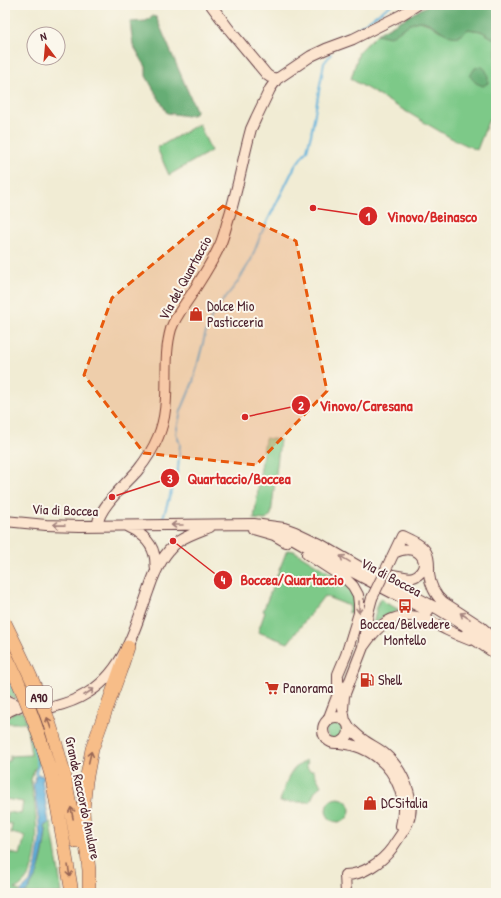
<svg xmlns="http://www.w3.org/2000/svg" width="501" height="898" viewBox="0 0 501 898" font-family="'Patrick Hand',sans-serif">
  <rect width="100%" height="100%" fill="#fbf7ec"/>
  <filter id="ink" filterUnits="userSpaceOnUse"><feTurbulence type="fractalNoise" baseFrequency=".025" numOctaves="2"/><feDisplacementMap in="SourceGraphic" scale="8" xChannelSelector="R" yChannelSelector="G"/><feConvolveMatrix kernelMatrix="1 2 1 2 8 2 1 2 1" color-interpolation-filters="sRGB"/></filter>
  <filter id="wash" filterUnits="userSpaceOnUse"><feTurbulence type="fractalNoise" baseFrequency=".012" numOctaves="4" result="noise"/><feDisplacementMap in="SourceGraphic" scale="16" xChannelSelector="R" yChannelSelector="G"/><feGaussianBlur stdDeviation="0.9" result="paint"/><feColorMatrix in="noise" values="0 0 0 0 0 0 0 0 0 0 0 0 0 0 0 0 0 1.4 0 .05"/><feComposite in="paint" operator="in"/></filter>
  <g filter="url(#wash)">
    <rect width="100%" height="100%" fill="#f1ecd4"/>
    <path fill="#7dc988" stroke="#64745a" d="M420 21 431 25 440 31 468 29 481 31 496 40V120L489 119 477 150 451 138 351 79 359 52 377 34 390 36 412 22Z
      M199 124 211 151 169 175 157 148Z
      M265 438 280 440 271 515 266 520 254 519Z
      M287 550 294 551 323 569 344 580 355 596 354 614 348 612 350 606 324 596 288 643 258 632 265 612 263 611Z
      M381 598 386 603 398 609V611L382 617 373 625 377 606Z
      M5 671 17 700 5 694Z
      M15 712H23L32 738 40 765 35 768 31 780 33 795 32 798H34C37 824 43 875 15 889L20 891V893H5V852L20 855 25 836 11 833 12 824 6 823 8 812 21 814 23 802 5 799V763L10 760V756L31 755 26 723H9L6 721V718Z
      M326 730a10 10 0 1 1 20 0a10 10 0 1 1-20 0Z
      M306 760 308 763 306 764 308 769 311 771 313 770 321 786C315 789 313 796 310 802H280C283 790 287 777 295 768 299 765 303 763 306 760Z
      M326 810a12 12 0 1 1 24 0a12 12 0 1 1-24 0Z
      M49 823H51L62 893H25C29 890 30 887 32 883 42 867 44 848 46 830L45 827V825Z"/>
    <path fill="#66ad74" stroke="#586650" d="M428 5H496V40L481 31 468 29C452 49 438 23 421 21 413 20 398 32 390 37L377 34Z
      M153 16 156 17 196 110 195 114 187 116 167 113 146 76V67L133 45 130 22 146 21Z
      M481 66C488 70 488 76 488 83L483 86 476 83 470 76 475 68Z"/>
    <path fill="#61b2dc" stroke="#566884" d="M37 774 43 776 44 779 42 780 49 823 45 825 44 827 46 830 43 851 38 872 28 890 25 893H21V891L30 882 36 865 40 838 39 822 33 784Z"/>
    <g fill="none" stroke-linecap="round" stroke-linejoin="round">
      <path stroke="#61b2dc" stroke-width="2" d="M342 39 391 5
        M162 521 178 469 180 444 176 433 181 411 193 382 205 335 213 313 237 283 251 260 261 234 295 166 307 150 311 135 324 63 331 54
        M5 680 16 692
        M27 720 38 766 36 772 37 776"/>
    </g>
  </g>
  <g filter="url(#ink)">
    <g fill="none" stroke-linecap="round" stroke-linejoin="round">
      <defs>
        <path id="secondary" d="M211 5 228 28 267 75 270 77 277 79
          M5 521 46 525 79 526 254 524 284 528 295 532 320 544 365 570 438 609 496 645
          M98 525C97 509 127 483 138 470 146 460 153 449 158 437 173 403 161 364 171 329 175 317 184 306 191 295 201 279 212 263 220 245 224 236 226 226 229 217 238 188 243 158 251 129L256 118 270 89 277 79 311 56 326 49 353 39 401 15 417 5
          M126 526C138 531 151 541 154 554 156 559 155 565 156 570
          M253 529 274 535 286 542
          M280 531C329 560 378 586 428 611
          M307 554 347 580 353 586 358 595 359 604V613L346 655 338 674V691
          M390 561 402 536C410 540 421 544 426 552 430 558 429 567 429 574 430 584 435 595 443 602L480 626 496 640
          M375 572 410 578C435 573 424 538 394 553
          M466 634 496 654
          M363 647C377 626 394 610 422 618 431 621 439 626 447 630 455 634 462 637 470 640
          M5 699 10 702 20 706
          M53 707C64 704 75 701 84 695 124 674 135 628 149 589 155 571 163 553 179 541 188 535 200 531 210 527
          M5 714 9 711 20 706
          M323 730a13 13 0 1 1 26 0a13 13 0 1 1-26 0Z
          M328 720 341 686
          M345 721 343 709 344 696 363 647 368 613 372 598
          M340 743C347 744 354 745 361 748 392 761 409 793 401 826
          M346 893 345 875C363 875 382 862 392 848 397 840 405 830 408 822 417 800 402 769 386 755 380 749 372 746 365 741 359 737 354 732 349 727"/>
        <path id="highway" d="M64 773 77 842
          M52 778 64 845 72 893
          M89 893V870L84 828 83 810 86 781 92 749 120 671 128 647"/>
      </defs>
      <use href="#secondary" stroke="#633e44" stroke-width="12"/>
      <use href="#highway" stroke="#633e44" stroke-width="14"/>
      <use href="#secondary" stroke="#fce5cf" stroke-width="10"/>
      <use href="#highway" stroke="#f7bd88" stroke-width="13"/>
      <defs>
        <path id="secondary-bridge" d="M372 598 390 561"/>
        <path id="highway-bridge" d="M5 623C19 652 34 681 45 711 53 731 58 752 64 773
          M5 654C25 693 40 735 52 778"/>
      </defs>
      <use href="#secondary-bridge" stroke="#633e44" stroke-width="12" stroke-linecap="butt"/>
      <use href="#highway-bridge" stroke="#633e44" stroke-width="14" stroke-linecap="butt"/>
      <use href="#secondary-bridge" stroke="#fce5cf" stroke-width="10"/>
      <use href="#highway-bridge" stroke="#f7bd88" stroke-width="13"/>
    </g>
    <defs><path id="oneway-shaft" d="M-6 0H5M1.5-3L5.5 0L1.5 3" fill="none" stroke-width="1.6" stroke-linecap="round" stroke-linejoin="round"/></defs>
    <g stroke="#a3827d">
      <use href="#oneway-shaft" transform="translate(59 525) rotate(-179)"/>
      <use href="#oneway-shaft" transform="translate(177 525) rotate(-180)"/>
      <use href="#oneway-shaft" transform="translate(345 559) rotate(-149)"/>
      <use href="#oneway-shaft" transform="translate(359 607) rotate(91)"/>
      <use href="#oneway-shaft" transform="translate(465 616) rotate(-147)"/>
      <use href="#oneway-shaft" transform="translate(89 692) rotate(-33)"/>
    </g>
    <g stroke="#986655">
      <use href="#oneway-shaft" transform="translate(49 723) rotate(-109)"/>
      <use href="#oneway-shaft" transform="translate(90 757) rotate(-77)"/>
      <use href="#oneway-shaft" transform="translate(72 813) rotate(-101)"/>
      <use href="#oneway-shaft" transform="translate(69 871) rotate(81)"/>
    </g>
  </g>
  <path fill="#e8590c" fill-opacity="0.2" stroke="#e8590c" stroke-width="3" stroke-dasharray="8 5" stroke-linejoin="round" d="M223 206 296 241 327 391 256 465 144 453 84 375 112 298Z"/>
  <defs>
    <symbol id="shop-bare" viewBox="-9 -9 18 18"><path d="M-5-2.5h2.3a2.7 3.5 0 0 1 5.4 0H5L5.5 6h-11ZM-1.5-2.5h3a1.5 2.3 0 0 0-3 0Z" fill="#c8321e" stroke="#fbf7ec" stroke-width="2.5" paint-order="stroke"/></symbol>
    <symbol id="bus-bare" viewBox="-9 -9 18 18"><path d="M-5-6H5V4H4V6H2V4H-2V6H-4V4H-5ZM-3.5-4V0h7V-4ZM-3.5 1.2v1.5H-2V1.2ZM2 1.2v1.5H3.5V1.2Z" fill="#c8321e" stroke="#fbf7ec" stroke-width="2.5" paint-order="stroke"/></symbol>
    <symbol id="fuel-bare" viewBox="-9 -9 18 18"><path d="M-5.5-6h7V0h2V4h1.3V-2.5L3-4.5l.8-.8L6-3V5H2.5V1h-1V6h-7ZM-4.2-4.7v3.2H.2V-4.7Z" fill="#c8321e" stroke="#fbf7ec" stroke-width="2.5" paint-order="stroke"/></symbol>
    <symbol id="supermarket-bare" viewBox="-9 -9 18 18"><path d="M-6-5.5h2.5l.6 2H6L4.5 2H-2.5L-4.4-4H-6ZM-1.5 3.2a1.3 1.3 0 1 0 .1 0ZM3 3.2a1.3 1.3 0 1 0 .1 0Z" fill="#c8321e" stroke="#fbf7ec" stroke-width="2.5" paint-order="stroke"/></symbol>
  </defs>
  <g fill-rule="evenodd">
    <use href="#shop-bare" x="186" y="304" width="20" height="20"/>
    <use href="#bus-bare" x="395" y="596" width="20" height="20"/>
    <use href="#fuel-bare" x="357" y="670" width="20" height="20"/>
    <use href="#supermarket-bare" x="262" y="678" width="20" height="20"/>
    <use href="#shop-bare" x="360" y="793" width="20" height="20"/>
  </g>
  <g text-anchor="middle" stroke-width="4" stroke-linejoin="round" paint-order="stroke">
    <rect fill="#fbf7ec" stroke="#7f6065" stroke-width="1" x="26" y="686" width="26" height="22" rx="3"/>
    <g font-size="13" font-weight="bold" fill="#4a1f2b">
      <text x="39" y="702">A90</text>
    </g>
    <g font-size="14" fill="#4a1f2b" stroke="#fbf7ec">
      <text transform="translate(185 278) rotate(-61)" y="5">Via del Quartaccio</text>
      <text transform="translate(65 510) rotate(2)" y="5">Via di Boccea</text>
      <text transform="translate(391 577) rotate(28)" y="5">Via di Boccea</text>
      <text transform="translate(83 798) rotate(78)" y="5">Grande Raccordo Anulare</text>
    </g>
    <g font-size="14" fill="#4a1f2b" stroke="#fbf7ec" text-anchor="start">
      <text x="207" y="311">Dolce Mio<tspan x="207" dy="16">Pasticceria</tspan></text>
      <text x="405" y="629" text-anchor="middle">Boccea/Belvedere<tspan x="405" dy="16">Montello</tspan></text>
      <text x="378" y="685">Shell</text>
      <text x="283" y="693">Panorama</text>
      <text x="381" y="808">DCSitalia</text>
    </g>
  </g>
  <path fill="none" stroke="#d62828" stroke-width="1.5" d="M313 208L368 216M245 417L301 405M112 497L170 478M173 541L223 580"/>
  <g fill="#d62828" stroke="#fbf7ec" stroke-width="1.5">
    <circle cx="313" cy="208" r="4"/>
    <circle cx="245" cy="417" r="4"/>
    <circle cx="112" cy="497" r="4"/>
    <circle cx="173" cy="541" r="4"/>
    <circle cx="368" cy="216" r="10"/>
    <circle cx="301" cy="405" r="10"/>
    <circle cx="170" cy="478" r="10"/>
    <circle cx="223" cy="580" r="10"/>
  </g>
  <g font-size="12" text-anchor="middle" font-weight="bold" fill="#fff">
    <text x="368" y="221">1</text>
    <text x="301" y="410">2</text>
    <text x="170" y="483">3</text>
    <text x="223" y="584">4</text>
  </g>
  <g font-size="15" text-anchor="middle" font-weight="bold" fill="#d62828" stroke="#fbf7ec" stroke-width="4" stroke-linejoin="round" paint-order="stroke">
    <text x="432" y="222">Vinovo/Beinasco</text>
    <text x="366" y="411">Vinovo/Caresana</text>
    <text x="239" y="484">Quartaccio/Boccea</text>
    <text x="292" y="585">Boccea/Quartaccio</text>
  </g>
  <rect width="501" height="898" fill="none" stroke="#fbf7ec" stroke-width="20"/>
  <g transform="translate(46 46) rotate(344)"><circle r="19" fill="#fbf7ec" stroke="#b4a19f"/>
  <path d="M0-3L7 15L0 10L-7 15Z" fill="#c8321e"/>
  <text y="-6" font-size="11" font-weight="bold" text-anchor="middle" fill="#4a1f2b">N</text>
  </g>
</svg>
